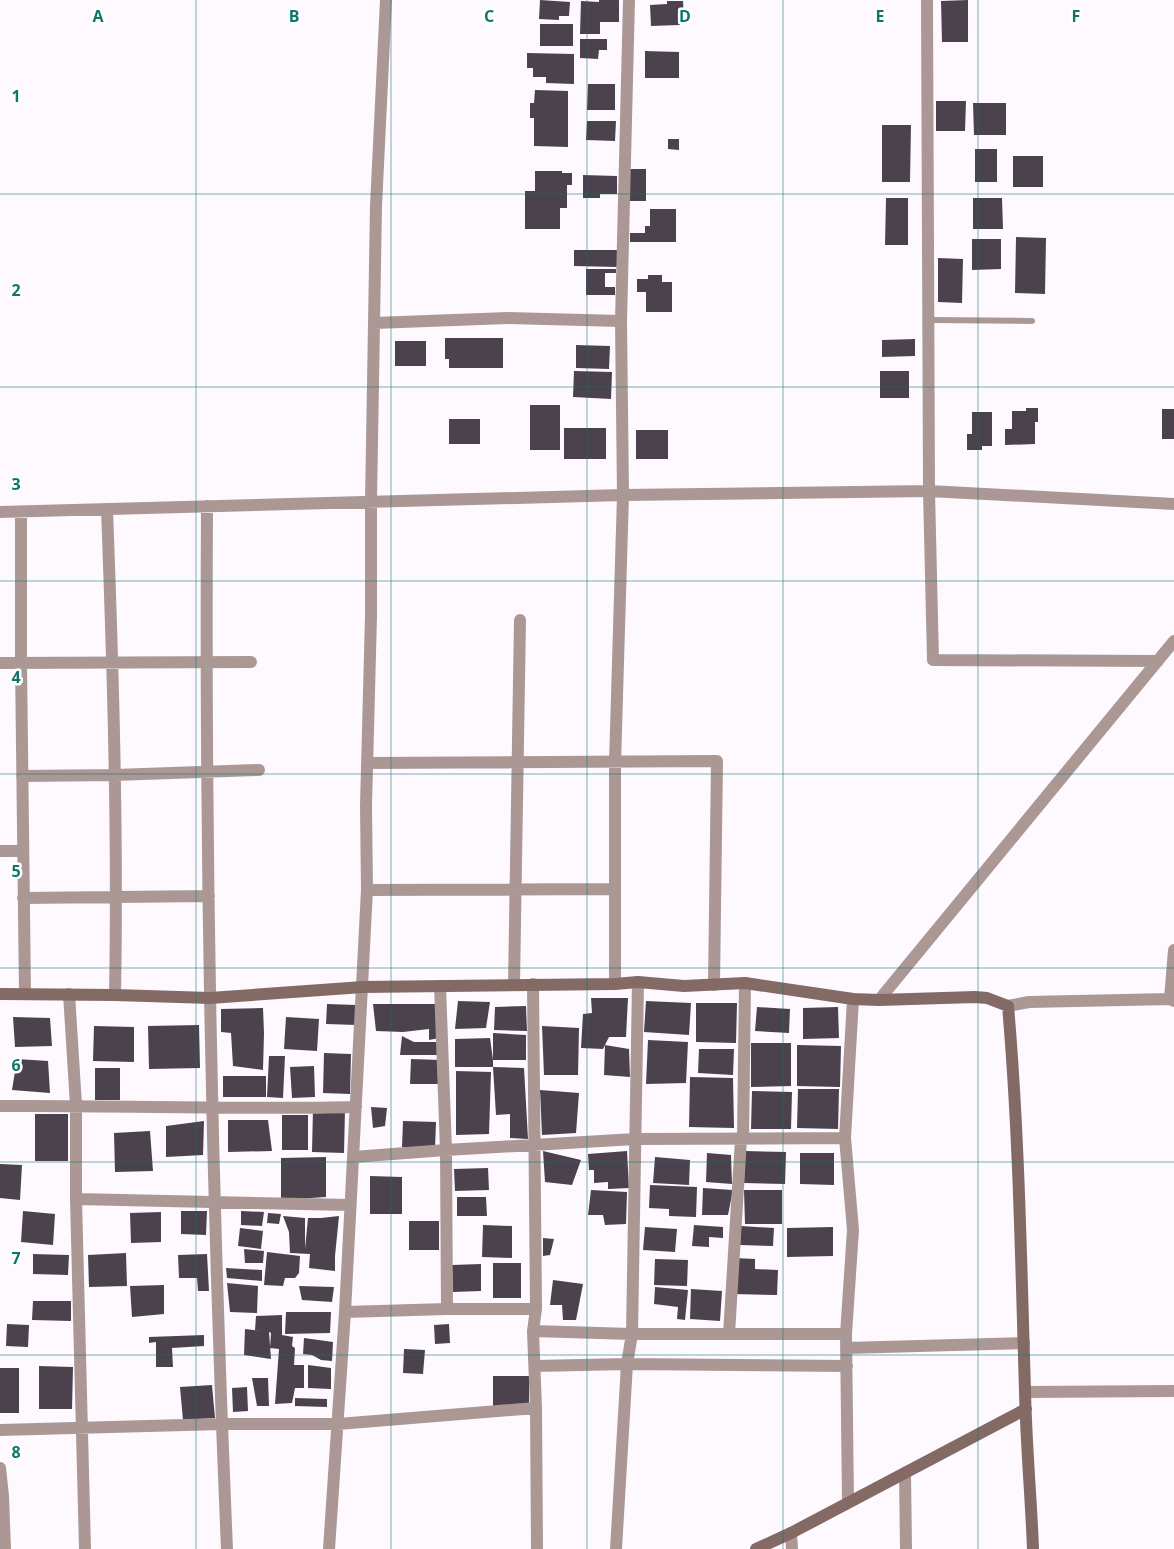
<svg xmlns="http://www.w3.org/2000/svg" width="1174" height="1549" viewBox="0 0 1174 1549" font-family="'Open Sans',sans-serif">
  <rect width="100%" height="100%" fill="#fef9fe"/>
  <path fill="#4b424d" d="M540 0 570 2 569 16H559V20L539 19Z
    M599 0H619V22H600V34H580L581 1 599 2Z
    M968 0V42H942L941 1Z
    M667 1H683L684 17H680V25L651 26 650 5 667 4Z
    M540 24H573V46H540Z
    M580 39H607V50H599L598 59 580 58Z
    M645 51 679 52V78H645Z
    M527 53 574 54V84L546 83V77H533V68H527Z
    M588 84H615V110H587Z
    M535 90 568 91V147L534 146V118H530V103H534Z
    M936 101H966L965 131H936Z
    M973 103H1006V135H974Z
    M587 121H616L615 141 586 140Z
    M882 125H911L910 182H882Z
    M668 139H679V150L668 149Z
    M975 149H997V182H975Z
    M1013 156H1043V187H1013Z
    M629 169H646V201H629Z
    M535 171H562V173H572V185H567V208H560V229H525V191H535Z
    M583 175 617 176V194H600V198H583Z
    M886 198H908V245H885Z
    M973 198H1002L1003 229H973Z
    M650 209H676V242H630V233H645V226H650Z
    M1016 237 1046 238 1045 294 1015 293Z
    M972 239H1001V269L972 270Z
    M574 250H617V267L574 266Z
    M938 258 963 259 962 303 938 302Z
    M586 269H616V273H605V287H615V295H586Z
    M648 275H662V282H672V312H646V292H637V279H648Z
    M445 338H503V368H449V359H445Z
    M915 339V356L882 357V340Z
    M395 341H426V366H395Z
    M576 345 610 346 609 369 576 368Z
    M574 371 612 372 611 399 573 397Z
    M880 371H909V398H880Z
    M530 405H560V450H530Z
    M1026 408H1038V422H1035V444L1005 445V429H1012V411H1026Z
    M1162 409H1174V439H1162Z
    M972 412H992V446H982V450H967V434H972Z
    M449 419H480V444H449Z
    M564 428H606V459H564Z
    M636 430H668V459H636Z
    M591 998H628L626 1037H609L605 1045 629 1049 630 1077 604 1075 605 1045 603 1049 581 1048 583 1014 592 1013Z
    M458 1001 490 1002 486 1028 455 1029Z
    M646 1001 691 1003 689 1035 644 1032Z
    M696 1003H737L736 1043 696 1042Z
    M327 1004 357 1005V1025L326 1024Z
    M373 1004H440L439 1038 429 1040V1029L403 1032 376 1031Z
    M526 1006 527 1031 494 1030 495 1007Z
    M757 1007 790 1009 789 1033 755 1031Z
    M838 1007 839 1038 803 1039V1008Z
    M263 1008 264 1033 263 1070 233 1066 231 1033 221 1032V1009Z
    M13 1017 50 1018 52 1046 15 1047Z
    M286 1017 319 1019 317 1051 284 1049Z
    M199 1025 200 1068 149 1069 148 1026Z
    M94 1026 134 1027V1062L93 1061Z
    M542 1026 579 1028 578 1075H544Z
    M493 1033 526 1035V1060H493V1067L524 1068 528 1139 510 1138V1114L496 1115 493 1067H455V1039L490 1038 493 1060Z
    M402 1036 414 1042H439L441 1055H400Z
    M648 1040 688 1042 686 1083 646 1084Z
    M751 1043H791V1086L751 1087Z
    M797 1045 841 1046 840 1087 797 1086Z
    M699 1049H734L733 1075 698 1073Z
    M324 1053 351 1054 350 1094 323 1093Z
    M269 1056H285L283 1098 267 1097Z
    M17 1059 48 1061 50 1093 12 1090Z
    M411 1059 441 1060 440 1084H410Z
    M314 1066 315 1097 292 1098 290 1067Z
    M95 1068H120V1100H95Z
    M456 1071 491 1072 489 1134 456 1135Z
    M223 1076H266V1097H223Z
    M690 1077 733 1078 734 1128 689 1127Z
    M798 1089H839L838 1129 797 1128Z
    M540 1090 579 1093 576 1133 542 1135Z
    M752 1091 792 1092 791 1129H751Z
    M371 1107 387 1108 385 1126 373 1128Z
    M313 1108 345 1109 344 1153 312 1152Z
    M35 1114H68V1161H35Z
    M282 1115H308V1150H282Z
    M228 1120H268L272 1151 228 1152Z
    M204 1121 203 1155 166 1157V1126Z
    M403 1121 436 1122 435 1148 402 1147Z
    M150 1131 153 1171 115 1172 114 1133Z
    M543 1151 581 1160 572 1185 545 1182Z
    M627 1151 629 1188 608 1189V1182L594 1183V1170H589L588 1154Z
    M745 1151 786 1152 785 1184 744 1183Z
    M707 1153 731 1155 732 1184 706 1182Z
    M800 1153H834V1185L800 1184Z
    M326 1157V1197L281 1200V1158Z
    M655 1157 690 1160 689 1185 653 1183Z
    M0 1164 22 1165 20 1200 0 1198Z
    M488 1168 489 1190 455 1191 454 1169Z
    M370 1176 402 1177V1214H370Z
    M650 1185 697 1187 696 1217 669 1216V1209L649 1208Z
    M703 1188 733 1190 728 1215H702Z
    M591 1190 627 1192 626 1224 605 1225 603 1215H588Z
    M744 1190H782V1224H745Z
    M457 1197H486L487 1216H457Z
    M23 1211 55 1214 53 1245 21 1242Z
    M181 1211H207L206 1235 181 1234Z
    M241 1211 264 1212 262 1226 241 1225Z
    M161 1212V1242L131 1243 130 1213Z
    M268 1213 281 1214 279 1224 267 1223Z
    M283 1216 305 1218V1249L308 1218H321L339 1216 335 1256V1271L309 1268 310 1254 290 1253 289 1232Z
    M409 1221H439V1250H409Z
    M483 1225 512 1226V1258L482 1257Z
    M694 1225 723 1227V1238L709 1237V1247L692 1246Z
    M741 1226 774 1228 773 1246 740 1245Z
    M645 1227 677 1229 675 1252 643 1250Z
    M833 1227V1256L787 1257V1228Z
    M240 1228 263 1231 261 1249 238 1246Z
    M543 1238 554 1239 550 1255 543 1256Z
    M244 1249 264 1251 263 1263H245Z
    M267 1252 300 1256 299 1273 295 1278H285L283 1286 264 1285Z
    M126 1253 127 1286 89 1287 88 1255Z
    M33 1254 69 1255 68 1275 33 1274Z
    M207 1254 209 1291H198L197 1278H179L178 1255Z
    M734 1258 755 1259V1269L778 1270 777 1295 733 1294Z
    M655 1259 688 1260 687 1286 654 1285Z
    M493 1263H521V1298H493Z
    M481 1264V1291L453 1292 452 1265Z
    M226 1268 262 1270V1281L227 1278Z
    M553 1280 583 1284 576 1320H563L562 1305H550Z
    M227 1283 258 1286 257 1313 230 1312Z
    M164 1285V1314L132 1317 130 1286Z
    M299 1286 334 1287 332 1302 302 1300Z
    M655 1287 688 1290 685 1320 677 1319 678 1307 654 1304Z
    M691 1289 722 1291 720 1321 690 1319Z
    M33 1301H71V1321L32 1320Z
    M286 1312H331L330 1333 285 1334Z
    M282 1315V1335L293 1337 292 1346 295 1348 294 1365H304V1388H295L292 1403 275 1404 279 1349 270 1348 271 1333 269 1332 271 1359 244 1355 245 1329 263 1331 255 1330 256 1316Z
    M7 1324 29 1325 28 1347 6 1346Z
    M449 1324 450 1343 435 1344 434 1325Z
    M204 1335V1346L172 1348 173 1367H156V1342L149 1343V1337Z
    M304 1338 333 1342 332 1361 321 1360 312 1355 303 1354Z
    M404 1349 425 1350 423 1374 403 1373Z
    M308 1365 331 1368V1389L308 1388Z
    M39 1366 73 1367 72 1409H39Z
    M0 1368H19V1413H0Z
    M493 1376H529V1409H493Z
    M252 1378H268L269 1406H257Z
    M212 1385 215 1418 183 1420 180 1387Z
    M247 1387 248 1411 233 1412 232 1388Z
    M295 1398 327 1399V1407L295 1406Z"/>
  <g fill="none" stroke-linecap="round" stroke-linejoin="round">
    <path stroke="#ab9895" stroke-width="6" d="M929 320 1032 321"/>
    <path stroke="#ab9895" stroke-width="12" d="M927 0 929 491 933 660 1158 661
      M374 323 508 318 621 321
      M207 506C205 854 212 1202 227 1549
      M107 509C113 671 118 833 115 995
      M0 512 623 495 929 491 1174 504
      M21 512V663L25 994
      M0 663 251 662
      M367 763 717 761 714 985
      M22 776 115 775 259 770
      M0 851H23
      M367 890 615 889
      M23 898 209 896
      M533 984 536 1309 533 1331 536 1408 537 1549
      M615 984V763L623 495 621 321 629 0
      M514 985 520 620
      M440 986 446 1150 447 1309
      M69 994 76 1105V1199L85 1549
      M1170 999 1174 950
      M879 1000 1174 641
      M1008 1006 1029 1002 1170 999 1174 1001
      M0 1106C119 1105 237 1110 356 1107
      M743 1139 745 983
      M353 1157 446 1150 635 1139 845 1138
      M76 1199 350 1205
      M345 1312 447 1309H536
      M533 1331 632 1334H846
      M729 1334 741 1139
      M846 1348 1024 1343
      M535 1366 627 1364 847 1366
      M1025 1392 1174 1391
      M0 1430 222 1424H338L536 1408
      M0 1468 3 1496 5 1549
      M905 1473 906 1549
      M848 1502 846 1334 853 1230 845 1138 853 999
      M791 1533 792 1549
      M329 1549 345 1312 367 890 366 806 371 616V501L376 206 386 0
      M616 1549 627 1364 632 1334 638 982"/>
    <path stroke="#846a65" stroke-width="12" d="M0 994 115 995 210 998 363 987 615 984 638 982 684 986 745 983 853 999 879 1000 975 997 987 998 1008 1006C1019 1133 1021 1262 1025 1390 1026 1443 1031 1496 1033 1549
      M756 1549 791 1533 1026 1409"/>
  </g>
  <path fill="none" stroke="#0f766e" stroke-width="1" stroke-opacity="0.55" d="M196 0V1549M391 0V1549M587 0V1549M783 0V1549M978 0V1549M0 194H1174M0 387H1174M0 581H1174M0 774H1174M0 968H1174M0 1162H1174M0 1355H1174"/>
  <g font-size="16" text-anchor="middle" font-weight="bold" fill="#0f766e" stroke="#fff" stroke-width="5" stroke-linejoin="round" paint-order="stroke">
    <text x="98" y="22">A</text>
    <text x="294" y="22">B</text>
    <text x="489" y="22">C</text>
    <text x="685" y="22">D</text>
    <text x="880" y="22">E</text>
    <text x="1076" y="22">F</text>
    <text x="16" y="102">1</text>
    <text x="16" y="296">2</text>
    <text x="16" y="490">3</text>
    <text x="16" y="683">4</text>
    <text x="16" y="877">5</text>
    <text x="16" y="1071">6</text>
    <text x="16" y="1264">7</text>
    <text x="16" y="1458">8</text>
  </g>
</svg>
